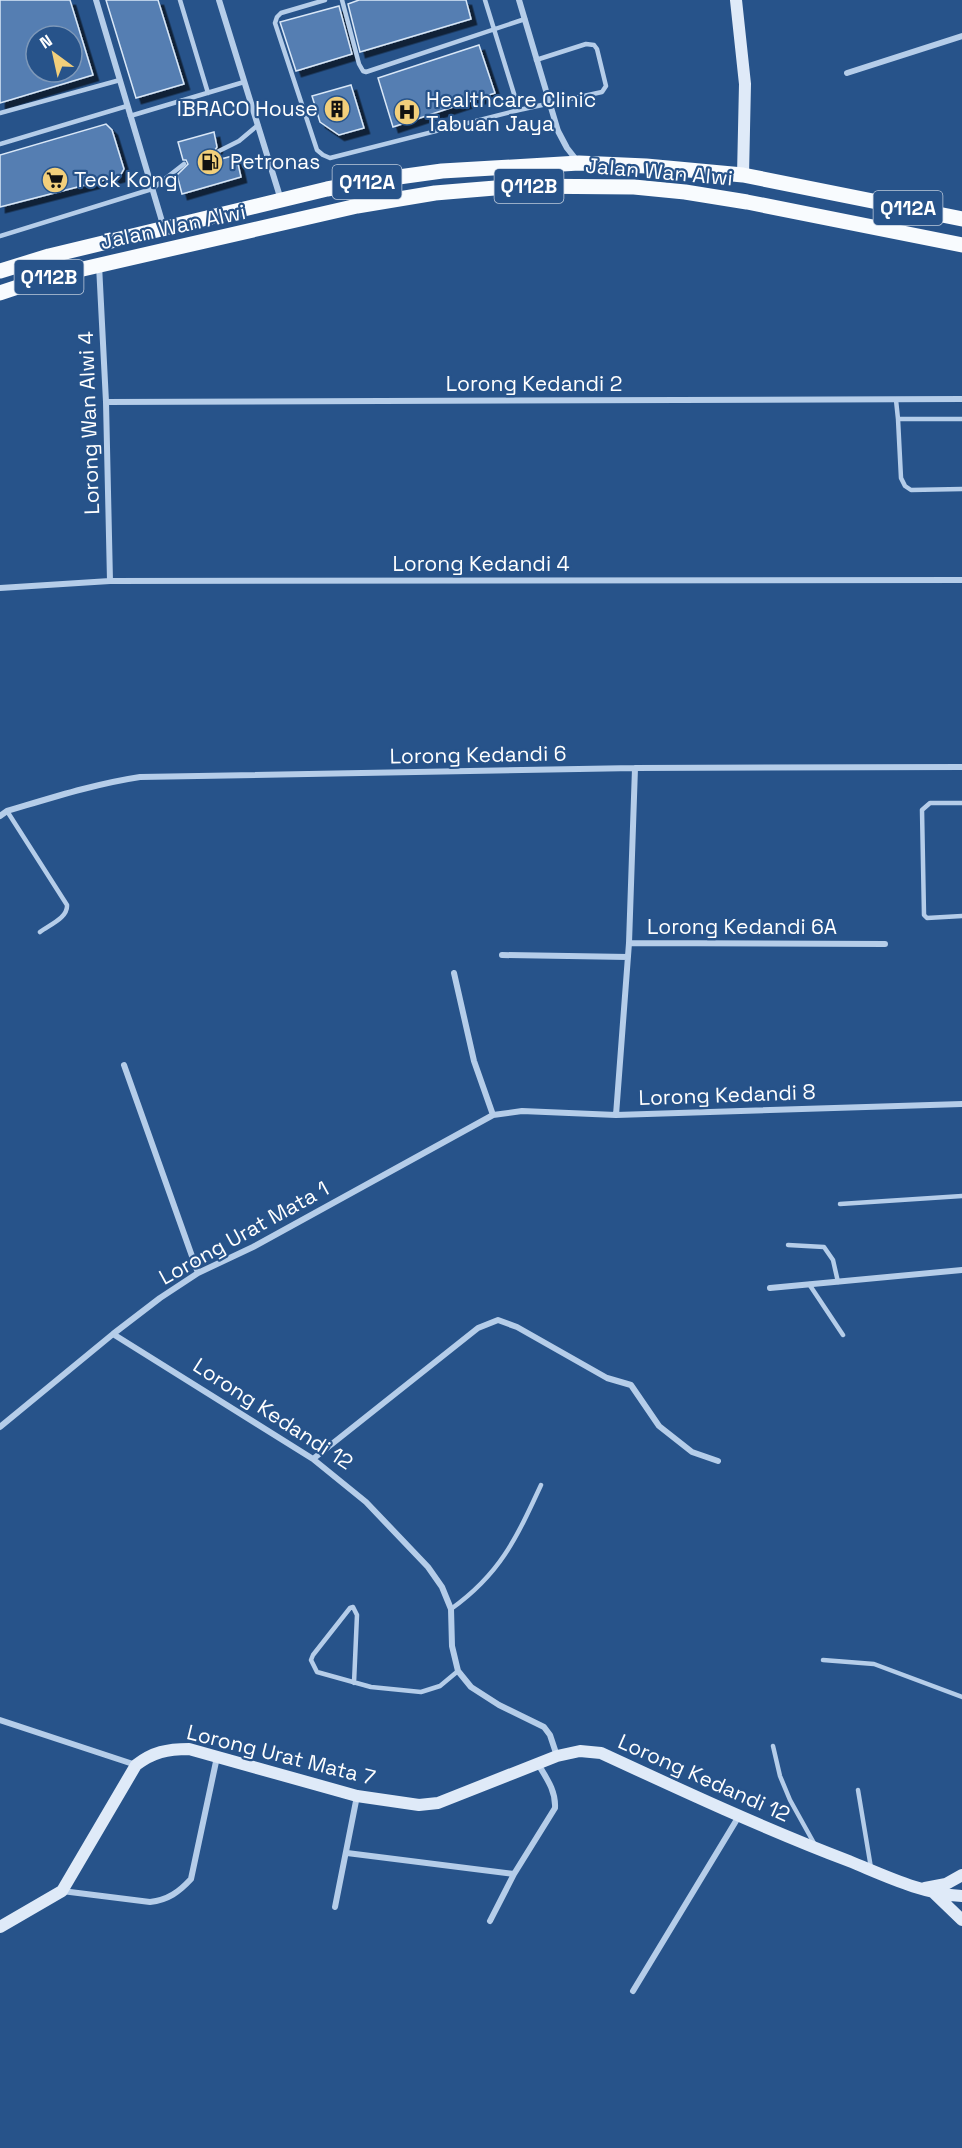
<svg xmlns="http://www.w3.org/2000/svg" width="962" height="2148" viewBox="0 0 962 2148" font-family="'Space Grotesk',sans-serif">
  <defs>
    <filter id="shadow"><feDropShadow dx="5.5" dy="5.5" stdDeviation="0" flood-color="#0009"/></filter>
  </defs>
  <rect width="100%" height="100%" fill="#27538a"/>
  <path fill="#547eb2" stroke="#d9e7f7" stroke-width="1.5" fill-rule="evenodd" filter="url(#shadow)" d="M0 0H70L93 75 0 103ZM36 36H72V72H36Z
    M106 0H158L184 84 136 98Z
    M359 0H466L471 19 360 52 348 4Z
    M339 6 352 54 296 71 280 22Z
    M479 45 495 93 393 127 378 78Z
    M351 85 364 128 339 135 320 122 312 96Z
    M106 124 112 130 124 169 120 176 0 207V155Z
    M214 132 217 147 215 150V153L220 155 221 159 236 155 241 177 182 194 177 175 188 164 186 160H183L178 142Z"/>
  <g fill="none" stroke-linecap="round" stroke-linejoin="round">
    <path stroke="#b5cde9" stroke-width="4.5" d="M180 0 208 93
      M325 0 281 13 277 17 275 23 317 150 323 155 330 158 519 110 602 92 606 86 597 49 594 45 586 44 536 60
      M342 0 359 64 363 71 366 72 525 19
      M485 0 519 110
      M0 113 120 80
      M130 116 244 82
      M0 144 127 106
      M219 151 239 141 258 125
      M0 236 152 189 184 164
      M896 400 898 419H962
      M898 419 901 478 905 486 911 490 962 489
      M962 803H930L922 810 924 915 927 918 962 916
      M7 811 67 905C68 918 49 925 40 932
      M840 1204 962 1196
      M788 1245 824 1247 833 1260 838 1282
      M809 1284 843 1335
      M451 1609C500 1574 516 1539 541 1485
      M823 1660 874 1664 962 1697
      M354 1683 357 1615 353 1607 350 1608 313 1655 311 1660 317 1672 371 1687 421 1692 440 1686 458 1671
      M773 1746 780 1776 790 1800 815 1845
      M858 1790 871 1868"/>
    <path stroke="#b5cde9" stroke-width="6" d="M96 0 164 228
      M219 0 281 200
      M519 0 558 131 567 148 578 162
      M847 73 962 36
      M99 265 106 402 110 581
      M106 402 962 399
      M0 588 110 581 962 580
      M635 768 629 943 885 944
      M0 816 7 811C51 798 94 784 140 777L635 768 962 767
      M502 955 628 957
      M454 973 474 1061 493 1115
      M124 1065 198 1273
      M616 1115 629 943
      M770 1288 962 1270
      M113 1334 313 1459 366 1502 428 1567 442 1587 451 1609 452 1646 458 1671 471 1687 499 1705 544 1727 550 1735 557 1756
      M0 1427 113 1334 160 1298 198 1273 253 1247 493 1115 522 1111 616 1115 962 1104
      M313 1459 478 1328 498 1320 517 1327 607 1378 631 1385 659 1426 692 1452 718 1461
      M0 1720 136 1765
      M347 1853 514 1874
      M62 1891 150 1902C168 1900 179 1892 191 1879L217 1757
      M335 1907 357 1796
      M490 1921 514 1874 555 1808C556 1791 547 1779 538 1764
      M633 1991 739 1816"/>
    <path stroke="#dfeaf8" stroke-width="12" d="M736 0 745 84 743 175
      M925 1888 946 1884 962 1875
      M934 1893 962 1920
      M0 1927 62 1891 136 1765C153 1752 167 1749 189 1749L357 1796 419 1805 438 1803 557 1756 580 1751 601 1753C683 1791 765 1829 849 1861 886 1876 922 1894 962 1896"/>
    <path stroke="#f8fbfe" stroke-width="15" d="M0 271 49 256 327 189 377 180 442 171 579 163 646 166 743 175 962 219
      M0 293 48 277 357 206 435 193 518 186 634 187 685 192 747 202 962 245"/>
  </g>
  <defs>
    <symbol id="building-disc" viewBox="-11 -11 22 22"><circle r="9.5" fill="#f2cf7b" stroke="#27538a"/><path d="M-4-6H4V6H1V3H-1V6H-4ZM-2.5-4.3h1.7v1.8h-1.7ZM.8-4.3h1.7v1.8H.8ZM-2.5-1h1.7V.8h-1.7ZM.8-1h1.7V.8H.8Z" fill="#111"/></symbol>
    <symbol id="hospital-disc" viewBox="-11 -11 22 22"><circle r="9.5" fill="#f2cf7b" stroke="#27538a"/><path d="M-5-5h3v3.5h4V-5h3V5h-3V1.5h-4V5h-3Z" fill="#111"/></symbol>
    <symbol id="fuel-disc" viewBox="-11 -11 22 22"><circle r="9.5" fill="#f2cf7b" stroke="#27538a"/><path d="M-5.5-6h7V0h2V4h1.3V-2.5L3-4.5l.8-.8L6-3V5H2.5V1h-1V6h-7ZM-4.2-4.7v3.2H.2V-4.7Z" fill="#111"/></symbol>
    <symbol id="supermarket-disc" viewBox="-11 -11 22 22"><circle r="9.5" fill="#f2cf7b" stroke="#27538a"/><path d="M-6-5.5h2.5l.6 2H6L4.5 2H-2.5L-4.4-4H-6ZM-1.5 3.2a1.3 1.3 0 1 0 .1 0ZM3 3.2a1.3 1.3 0 1 0 .1 0Z" fill="#111"/></symbol>
  </defs>
  <g fill-rule="evenodd">
    <use href="#building-disc" x="322" y="94" width="30" height="30"/>
    <use href="#hospital-disc" x="392" y="97" width="30" height="30"/>
    <use href="#fuel-disc" x="195" y="147" width="30" height="30"/>
    <use href="#supermarket-disc" x="40" y="165" width="30" height="30"/>
  </g>
  <g text-anchor="middle" stroke-width="4.5" stroke-linejoin="round" paint-order="stroke">
    <g fill="#27538a" stroke="#becbdc" stroke-width="1.5">
      <rect x="332.5" y="165" width="69" height="34" rx="4.5"/>
      <rect x="494.5" y="169" width="69" height="34" rx="4.5"/>
      <rect x="873.5" y="191" width="69" height="34" rx="4.5"/>
      <rect x="14.5" y="260" width="69" height="34" rx="4.5"/>
    </g>
    <g font-size="20" font-weight="bold" fill="#fff">
      <text x="367" y="189">Q112A</text>
      <text x="529" y="193">Q112B</text>
      <text x="908" y="215">Q112A</text>
      <text x="49" y="284">Q112B</text>
    </g>
    <g font-size="21" fill="#fff" stroke="#27538a" text-anchor="start">
      <text x="426" y="107">Healthcare Clinic<tspan x="426" dy="24">Tabuan Jaya</tspan></text>
      <text x="318" y="116" text-anchor="end">IBRACO House</text>
      <text x="230" y="169">Petronas</text>
      <text x="74" y="187">Teck Kong</text>
    </g>
    <g font-size="21" fill="#fff" stroke="#27538a">
      <text transform="translate(659 172) rotate(5)" y="7">Jalan Wan Alwi</text>
      <text transform="translate(173 227) rotate(-12)" y="7">Jalan Wan Alwi</text>
      <text x="534" y="391">Lorong Kedandi 2</text>
      <text transform="translate(89 423) rotate(-92)" y="7">Lorong Wan Alwi 4</text>
      <text x="481" y="571">Lorong Kedandi 4</text>
      <text transform="translate(478 755) rotate(-1)" y="7">Lorong Kedandi 6</text>
      <text x="742" y="934">Lorong Kedandi 6A</text>
      <text transform="translate(727 1095) rotate(-2)" y="7">Lorong Kedandi 8</text>
      <text transform="translate(244 1233) rotate(-29)" y="7">Lorong Urat Mata 1</text>
      <text transform="translate(273 1414) rotate(33)" y="7">Lorong Kedandi 12</text>
      <text transform="translate(281 1755) rotate(14)" y="7">Lorong Urat Mata 7</text>
      <text transform="translate(704 1778) rotate(24)" y="7">Lorong Kedandi 12</text>
    </g>
  </g>
  <g transform="translate(54 54) rotate(327)"><circle r="28" fill="#27538a" stroke="#7d98b9" stroke-width="1.5"/>
  <path d="M0-4.5L10 22L0 15L-10 22Z" fill="#f2cf7b"/>
  <text y="-9" font-size="16" font-weight="bold" text-anchor="middle" fill="#ffffff">N</text>
  </g>
</svg>
